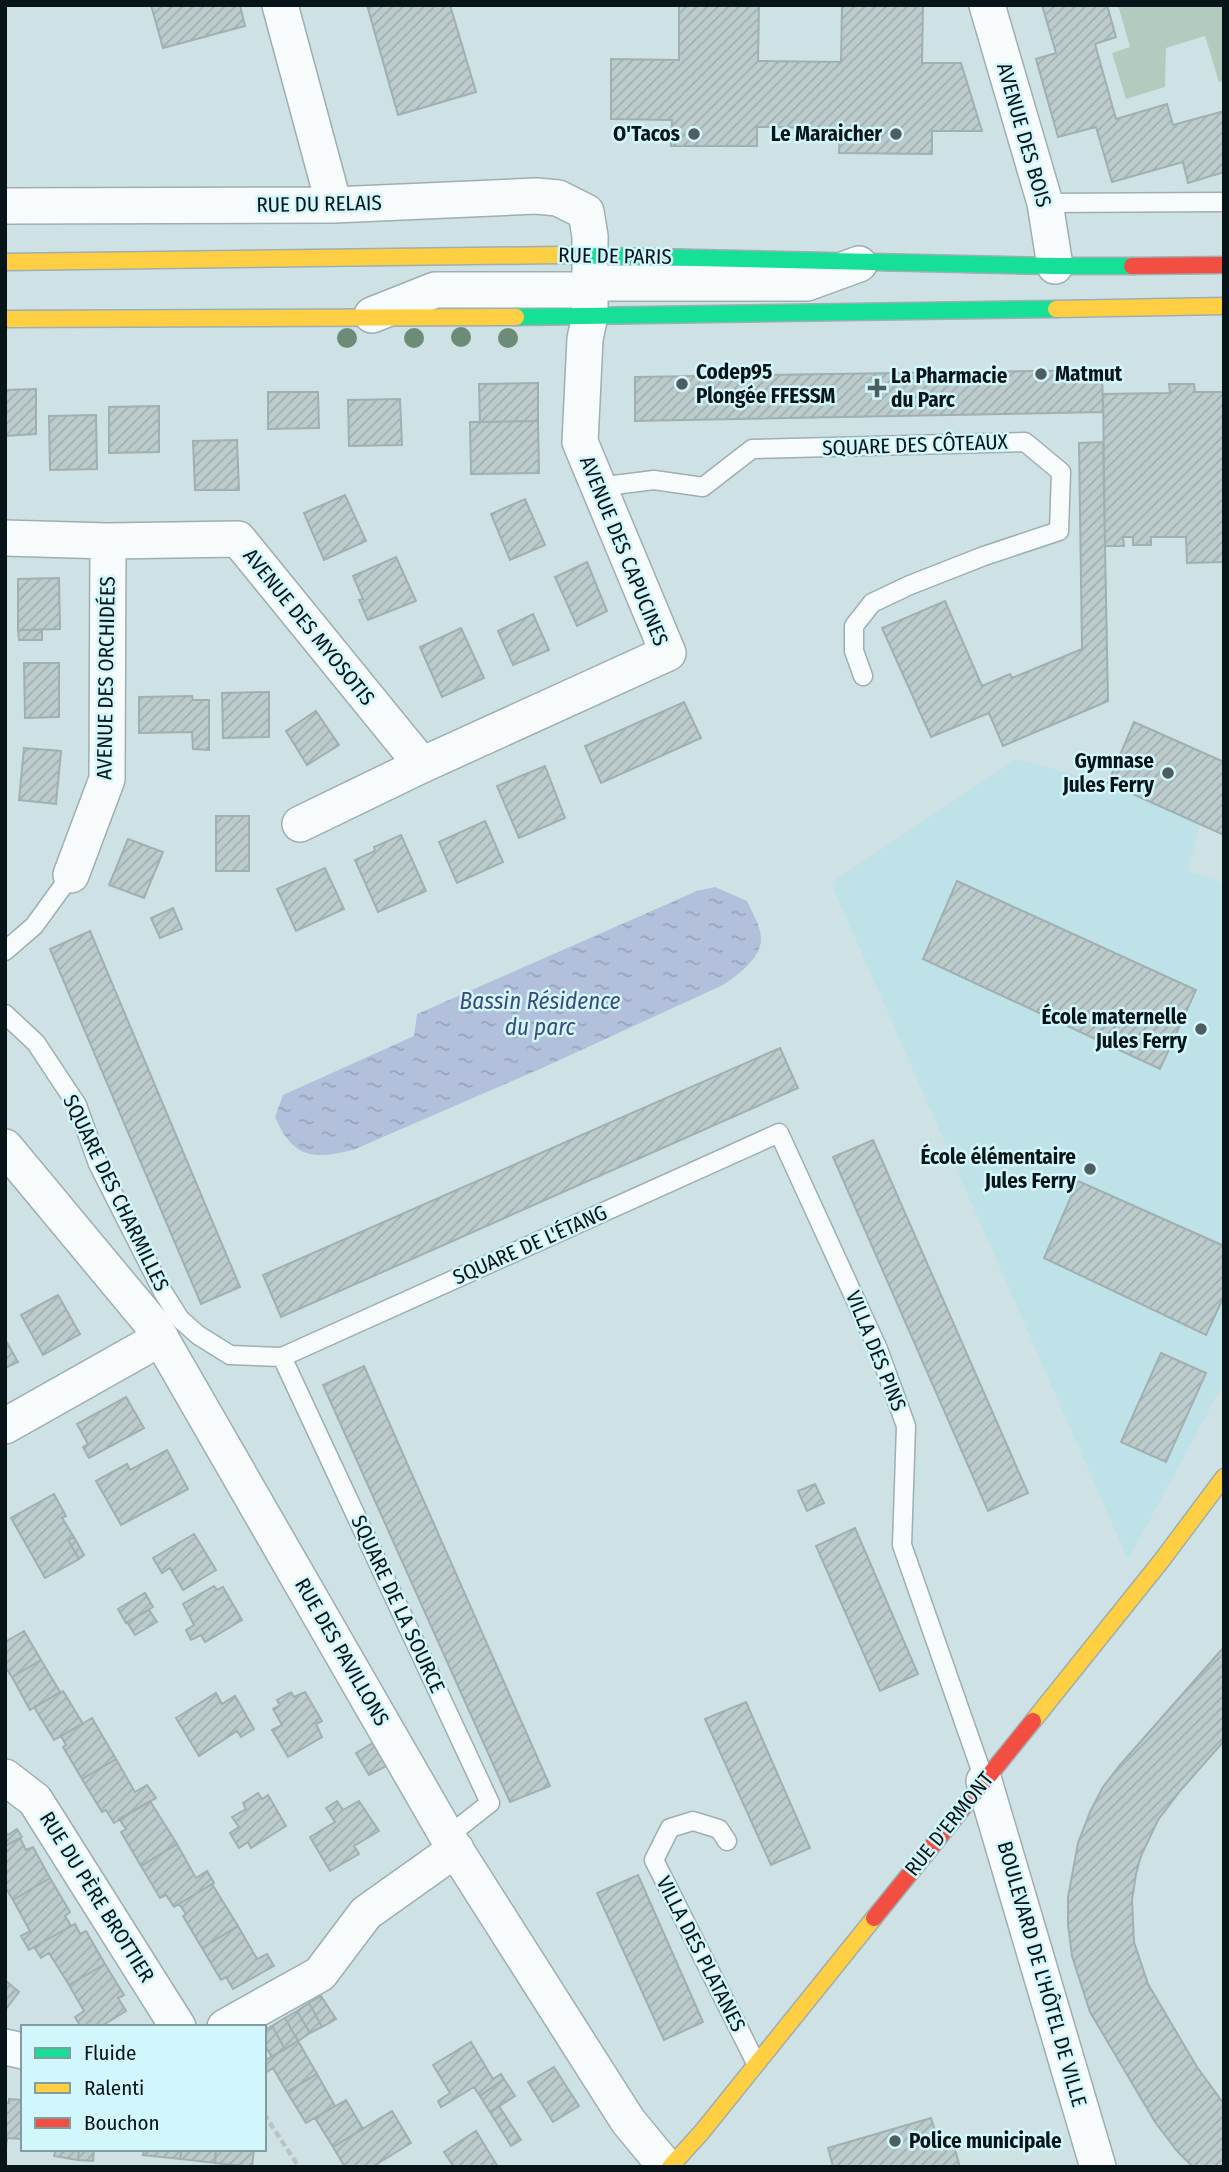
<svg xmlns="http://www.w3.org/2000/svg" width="1229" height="2172" viewBox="0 0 1229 2172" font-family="'Fira Sans Condensed',sans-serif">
  <defs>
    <pattern id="water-ripples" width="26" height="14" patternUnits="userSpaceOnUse" patternTransform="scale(1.75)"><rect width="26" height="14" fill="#b3c0db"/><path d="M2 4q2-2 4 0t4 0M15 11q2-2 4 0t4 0" fill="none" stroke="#98a4bb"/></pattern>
    <pattern id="building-hatch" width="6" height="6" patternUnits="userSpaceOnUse" patternTransform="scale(1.75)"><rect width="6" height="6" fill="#bccccc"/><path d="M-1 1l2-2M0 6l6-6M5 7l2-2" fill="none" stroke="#a0aeae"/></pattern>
  </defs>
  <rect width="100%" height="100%" fill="#cee2e6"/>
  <path fill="#bfe2e8" d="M1015 759 1108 783 1200 824 1188 871 1224 883V1383L1128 1560 831 883Z"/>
  <path fill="#b3cbbe" d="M1118 5H1224V81L1219 82 1205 36 1166 48 1165 87 1126 99 1112 53 1130 47Z"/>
  <path fill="url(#water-ripples)" d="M715 887 747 901C752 912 761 927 761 938 762 958 737 975 723 985L540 1069 353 1150C312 1160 293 1158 275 1117L283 1095 414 1036 417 1014 697 891Z"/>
  <path fill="url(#building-hatch)" stroke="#a0b0b0" stroke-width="2" d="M151 5H240L245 26 163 48Z
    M367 5H450L476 92 398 115Z
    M679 5H759L758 61 841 62 842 5H923L922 63H961L982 131H932V154L839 153 840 128 757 127V146H671L672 120 611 119V59L679 60Z
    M1042 5H1107L1116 37 1095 44 1116 119 1167 104 1173 125 1224 111V172L1188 183 1183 162 1112 182 1096 127 1058 137 1036 59 1056 53Z
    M1102 370 1103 412 635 421V377Z
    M538 383V421L480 422 479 384Z
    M1169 384H1194L1195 392H1224V562L1187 563 1186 537H1151V545H1133V537H1123L1124 546H1105L1103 394 1170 393Z
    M36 389V434L5 436V390Z
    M268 392H318L319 428 268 429Z
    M400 399 402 445 349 446 348 400Z
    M159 406V452L109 453V407Z
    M96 415 97 469 50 470 49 416Z
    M538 421 539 473 471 474 470 422Z
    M237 440 239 490H195L193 441Z
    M1103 442 1108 701 1003 746 989 713 931 737 882 628 945 601 982 686 1010 674 1012 678 1082 649 1079 443Z
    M345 495 366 541 324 560 304 513Z
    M525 499 545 545 510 560 491 514Z
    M396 557 416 601 368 620 359 600 363 599 353 576Z
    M587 562 607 611 577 626 555 577Z
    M59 578 60 629 18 630V579Z
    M533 614 549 650 513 665 498 631Z
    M461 628 484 678 442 697 420 647Z
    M18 630H42V640H19Z
    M24 663H59V717L25 718Z
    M269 692V737L223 738 222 693Z
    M192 696 193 700H209V750L193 749 192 732 139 733V697Z
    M684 702 701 738 601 783 585 746Z
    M316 711 339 745 307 765 286 731Z
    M1134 722 1224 762V835L1108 783Z
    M24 748 61 751 56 804 19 800Z
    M545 766 565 818 519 838 497 786Z
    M216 816H249V871H216Z
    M485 821 503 862 457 883 439 842Z
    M401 835 426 891 378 912 355 860 375 851 374 847Z
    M128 839 163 852 144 898 109 885Z
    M325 868 344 909 296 931 277 889Z
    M957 881 1196 990 1160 1069 923 959Z
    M173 908 182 929 160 938 151 918Z
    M90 931 240 1287 201 1304 50 949Z
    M780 1048 798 1088 281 1317 263 1275Z
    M873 1140 1028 1493 988 1511 833 1157Z
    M1078 1181 1224 1246V1296L1206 1335 1044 1258Z
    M58 1295 80 1334 43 1355 21 1315Z
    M5 1339 18 1362 5 1368Z
    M1161 1353 1206 1373 1166 1462 1121 1442Z
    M364 1366 550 1786 510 1802 323 1385Z
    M126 1397 144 1428 89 1458 83 1447 88 1444 77 1424Z
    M167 1450 188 1489 121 1525 96 1481 127 1464 130 1470Z
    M815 1484 824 1503 807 1511 798 1491Z
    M54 1494 66 1516 62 1518 74 1537 68 1540 79 1559 45 1578 11 1518Z
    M855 1528 918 1674 880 1691 816 1546Z
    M194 1534 216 1570 183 1590 170 1568 162 1573 153 1558Z
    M74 1537 84 1555 79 1559 68 1540Z
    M214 1586 217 1590 223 1587 242 1620 205 1642 201 1635 191 1640 186 1630 194 1625 183 1604Z
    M145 1593 153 1607 126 1623 118 1609Z
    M149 1610 157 1622 135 1635 127 1622Z
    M24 1631 41 1660 12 1677 5 1667V1642Z
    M1224 1647V1741L1180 1791 1158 1820 1141 1856 1136 1874 1132 1900 1134 1942 1148 1984 1197 2067 1224 2104V2167H1193L1177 2151 1155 2122 1090 2012 1072 1956 1068 1925V1897L1078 1843 1090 1812 1103 1787 1120 1765Z
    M41 1660 60 1692 30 1710 12 1677Z
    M63 1691 83 1724 54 1740 34 1707Z
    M291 1692 294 1697 305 1692 322 1721 316 1724 322 1737 288 1757 272 1730 282 1725 273 1709 280 1705 277 1700Z
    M216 1693 222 1704 235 1696 254 1729 241 1737 237 1731 199 1756 176 1718Z
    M746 1702 810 1848 771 1865 705 1719Z
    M92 1718 116 1759 82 1779 63 1747 66 1745 61 1736Z
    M373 1743 386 1766 369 1775 356 1753Z
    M116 1759 135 1792 147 1785 156 1798 114 1823 106 1810 102 1812 82 1779Z
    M258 1793 262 1799 268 1795 286 1826 251 1848 248 1842 239 1848 230 1833 239 1827 232 1817 246 1809 243 1803Z
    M150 1801 177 1844 141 1866 121 1832 126 1829 119 1819Z
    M337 1801 343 1810 359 1801 379 1831 354 1846 359 1854 330 1871 310 1837 335 1822 326 1808Z
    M17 1829 22 1837 5 1846V1831L8 1835Z
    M20 1838 26 1850 33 1847 50 1878 13 1900 5 1887V1846Z
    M177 1844 196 1878 207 1871 214 1883 174 1907 166 1895 160 1898 141 1866Z
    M638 1875 703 2022 664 2040 597 1893Z
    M50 1878 70 1912 65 1916 71 1926 29 1950 21 1936 30 1931 13 1900Z
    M212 1884 238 1926 202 1948 183 1916 186 1914 179 1904Z
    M75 1924 80 1934 86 1931 105 1964 69 1985 49 1953 41 1958 34 1947Z
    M238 1926 257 1959 267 1954 274 1966 233 1989 226 1977 221 1980 202 1948Z
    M105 1964 124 1995 118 1998 126 2011 100 2027H81L75 2017 84 2011 69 1985Z
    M6 1981 19 1992 5 2010V1982Z
    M321 1996 336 2019 322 2027 309 2003Z
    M309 2003 322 2027 310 2033 297 2011Z
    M297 2011 310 2033 298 2041 285 2018Z
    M285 2018 298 2041 285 2049 272 2026Z
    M272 2026 285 2049 272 2057 264 2044V2030Z
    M298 2041 317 2074 287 2092 273 2068 265 2073 264 2061Z
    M471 2042 493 2079 501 2074 504 2079 480 2096 474 2087 441 2107 438 2101 450 2093 433 2065Z
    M554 2067 579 2106 553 2122 528 2082Z
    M317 2074 335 2106 306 2123 287 2092Z
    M504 2079 515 2096 490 2112 480 2096Z
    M9 2099 23 2100V2139L7 2138 6 2147 5 2102 9 2103Z
    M346 2100 363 2129 333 2147 315 2118Z
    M499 2106 521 2140 511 2146 490 2112Z
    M392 2111 411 2143 372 2167H345L333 2147Z
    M931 2118 939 2143 952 2139 960 2167H833L828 2148Z
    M476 2131 498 2167H454L444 2152Z
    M56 2149H79L78 2160 54 2156Z
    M79 2149H94L93 2161 78 2160Z
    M144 2149H182L180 2159 143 2155Z
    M182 2149H216L215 2163 180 2159Z
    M216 2149H254L252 2167 215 2163Z"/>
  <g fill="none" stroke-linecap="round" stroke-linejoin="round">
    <defs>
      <path id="lane" d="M1045 203 1224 202
        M598 487 654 480 703 487 752 449 1025 442 1061 472 1059 531 984 556 910 585 872 603 854 626V651L863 676
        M5 951 34 926 71 875
        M5 1014 36 1043 77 1105 98 1164 163 1292 180 1319 198 1335 230 1355 282 1357 779 1133 878 1349 906 1426 902 1545 984 1779
        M282 1357 490 1803 448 1836
        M727 1841 719 1829 693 1821 670 1828 654 1860 756 2063"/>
      <path id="street" d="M280 5 334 205
        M987 5 1045 203 1055 266
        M5 206 334 205 536 196 558 198 586 212 590 236V315L585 339 580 442 668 653 422 765 300 824
        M590 283H807L859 264
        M372 315 435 290H590
        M5 538 108 541 238 539 422 765
        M71 875 107 779 108 541
        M5 1147 153 1325 450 1841 628 2121 666 2167
        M5 1426 161 1338
        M5 1777 35 1800 178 2027
        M984 1781 1098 2167
        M225 2027 320 1974 366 1913 456 1849
        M5 2047 23 2051"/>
      <path id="fast" d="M559 255 1055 266H1132
        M516 317 1056 309"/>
      <path id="slow" d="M5 262 559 255
        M1056 309 1224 306
        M5 319 516 317
        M1033 1721 1162 1560 1224 1477
        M670 2167 701 2133 874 1918"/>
      <path id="jam" d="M1132 266 1224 265
        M874 1918 1033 1721"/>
    </defs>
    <use href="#lane" stroke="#9eaeb1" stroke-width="21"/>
    <use href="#street" stroke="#9eaeb1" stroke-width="38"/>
    <use href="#fast" stroke="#9eaeb1" stroke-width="19"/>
    <use href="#slow" stroke="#9eaeb1" stroke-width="19"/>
    <use href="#jam" stroke="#9eaeb1" stroke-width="19"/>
    <path stroke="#bcc3c4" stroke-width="4.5" stroke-dasharray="7 3.5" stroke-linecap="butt" d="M264 2114 299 2167"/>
    <use href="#lane" stroke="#f8fbfb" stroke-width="18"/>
    <use href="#street" stroke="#f8fbfb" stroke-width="35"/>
    <use href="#fast" stroke="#16e098" stroke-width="16"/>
    <use href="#slow" stroke="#ffcf43" stroke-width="16"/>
    <use href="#jam" stroke="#f24e42" stroke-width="16"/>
  </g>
  <g fill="#6c8c78">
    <circle cx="461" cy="337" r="10"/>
    <circle cx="347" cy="338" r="10"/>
    <circle cx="414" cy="338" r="10"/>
    <circle cx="508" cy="338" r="10"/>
  </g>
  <g fill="#4d5d60" stroke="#d1f7fd" stroke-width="2.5">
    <circle cx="694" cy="134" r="7"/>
    <circle cx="896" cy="134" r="7"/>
    <circle cx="1041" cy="374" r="7"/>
    <circle cx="682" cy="384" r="7"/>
    <path d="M873.5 377.5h7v7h7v7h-7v7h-7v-7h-7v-7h7z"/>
    <circle cx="1168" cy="773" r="7"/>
    <circle cx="1201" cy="1029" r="7"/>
    <circle cx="1090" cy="1169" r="7"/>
    <circle cx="895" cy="2141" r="7"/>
  </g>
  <g text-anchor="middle" stroke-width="5" stroke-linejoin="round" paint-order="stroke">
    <g font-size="21" font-weight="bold" fill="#071518" stroke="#d1f7fd" text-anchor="end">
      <text x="680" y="141">O'Tacos</text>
      <text x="882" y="141">Le Maraicher</text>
      <text x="696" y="379" text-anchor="start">Codep95<tspan x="696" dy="24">Plongée FFESSM</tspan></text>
      <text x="1055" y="381" text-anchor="start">Matmut</text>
      <text x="891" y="383" text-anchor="start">La Pharmacie<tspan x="891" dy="24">du Parc</tspan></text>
      <text x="1154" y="768">Gymnase<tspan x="1154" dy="24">Jules Ferry</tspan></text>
      <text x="1187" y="1024">École maternelle<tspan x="1187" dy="24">Jules Ferry</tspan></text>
      <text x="1076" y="1164">École élémentaire<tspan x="1076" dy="24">Jules Ferry</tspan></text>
      <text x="909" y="2148" text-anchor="start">Police municipale</text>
    </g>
    <g font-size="21" fill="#071518" stroke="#d1f7fd">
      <text transform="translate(1024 135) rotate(74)" y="7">AVENUE DES BOIS</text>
      <text transform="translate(319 204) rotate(-1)" y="7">RUE DU RELAIS</text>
      <text transform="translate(615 256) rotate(1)" y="7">RUE DE PARIS</text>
      <text transform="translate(915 445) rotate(-2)" y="7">SQUARE DES CÔTEAUX</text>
      <text transform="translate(624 551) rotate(68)" y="7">AVENUE DES CAPUCINES</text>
      <text transform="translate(309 627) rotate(51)" y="7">AVENUE DES MYOSOTIS</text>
      <text transform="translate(106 678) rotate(-89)" y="7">AVENUE DES ORCHIDÉES</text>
      <text transform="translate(116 1193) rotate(64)" y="7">SQUARE DES CHARMILLES</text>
      <text transform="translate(530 1245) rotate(-24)" y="7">SQUARE DE L'ÉTANG</text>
      <text transform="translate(876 1351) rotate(68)" y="7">VILLA DES PINS</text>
      <text transform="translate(398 1604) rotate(65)" y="7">SQUARE DE LA SOURCE</text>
      <text transform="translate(342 1652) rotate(60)" y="7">RUE DES PAVILLONS</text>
      <text transform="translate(949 1824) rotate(-51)" y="7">RUE D'ERMONT</text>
      <text transform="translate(97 1897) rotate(58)" y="7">RUE DU PÈRE BROTTIER</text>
      <text transform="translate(701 1954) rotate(63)" y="7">VILLA DES PLATANES</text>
      <text transform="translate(1042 1974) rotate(74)" y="7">BOULEVARD DE L'HÔTEL DE VILLE</text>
    </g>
    <g font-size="23" font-style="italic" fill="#3e4979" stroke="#d1f7fd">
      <text x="540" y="1009">Bassin Résidence<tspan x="540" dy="26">du parc</tspan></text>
    </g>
  </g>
  <rect width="1229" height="2172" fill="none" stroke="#071518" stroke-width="14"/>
  <rect x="21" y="2025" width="245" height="126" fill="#d1f7fd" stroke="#809da1" stroke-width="2"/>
  <rect x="35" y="2048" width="35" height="10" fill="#16e098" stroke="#809da1" stroke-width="2"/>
  <text x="84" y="2060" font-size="21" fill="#071518">Fluide</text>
  <rect x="35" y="2083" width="35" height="10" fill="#ffcf43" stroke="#809da1" stroke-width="2"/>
  <text x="84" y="2095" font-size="21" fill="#071518">Ralenti</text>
  <rect x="35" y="2118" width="35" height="10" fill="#f24e42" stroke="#809da1" stroke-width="2"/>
  <text x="84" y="2130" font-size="21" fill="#071518">Bouchon</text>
</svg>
